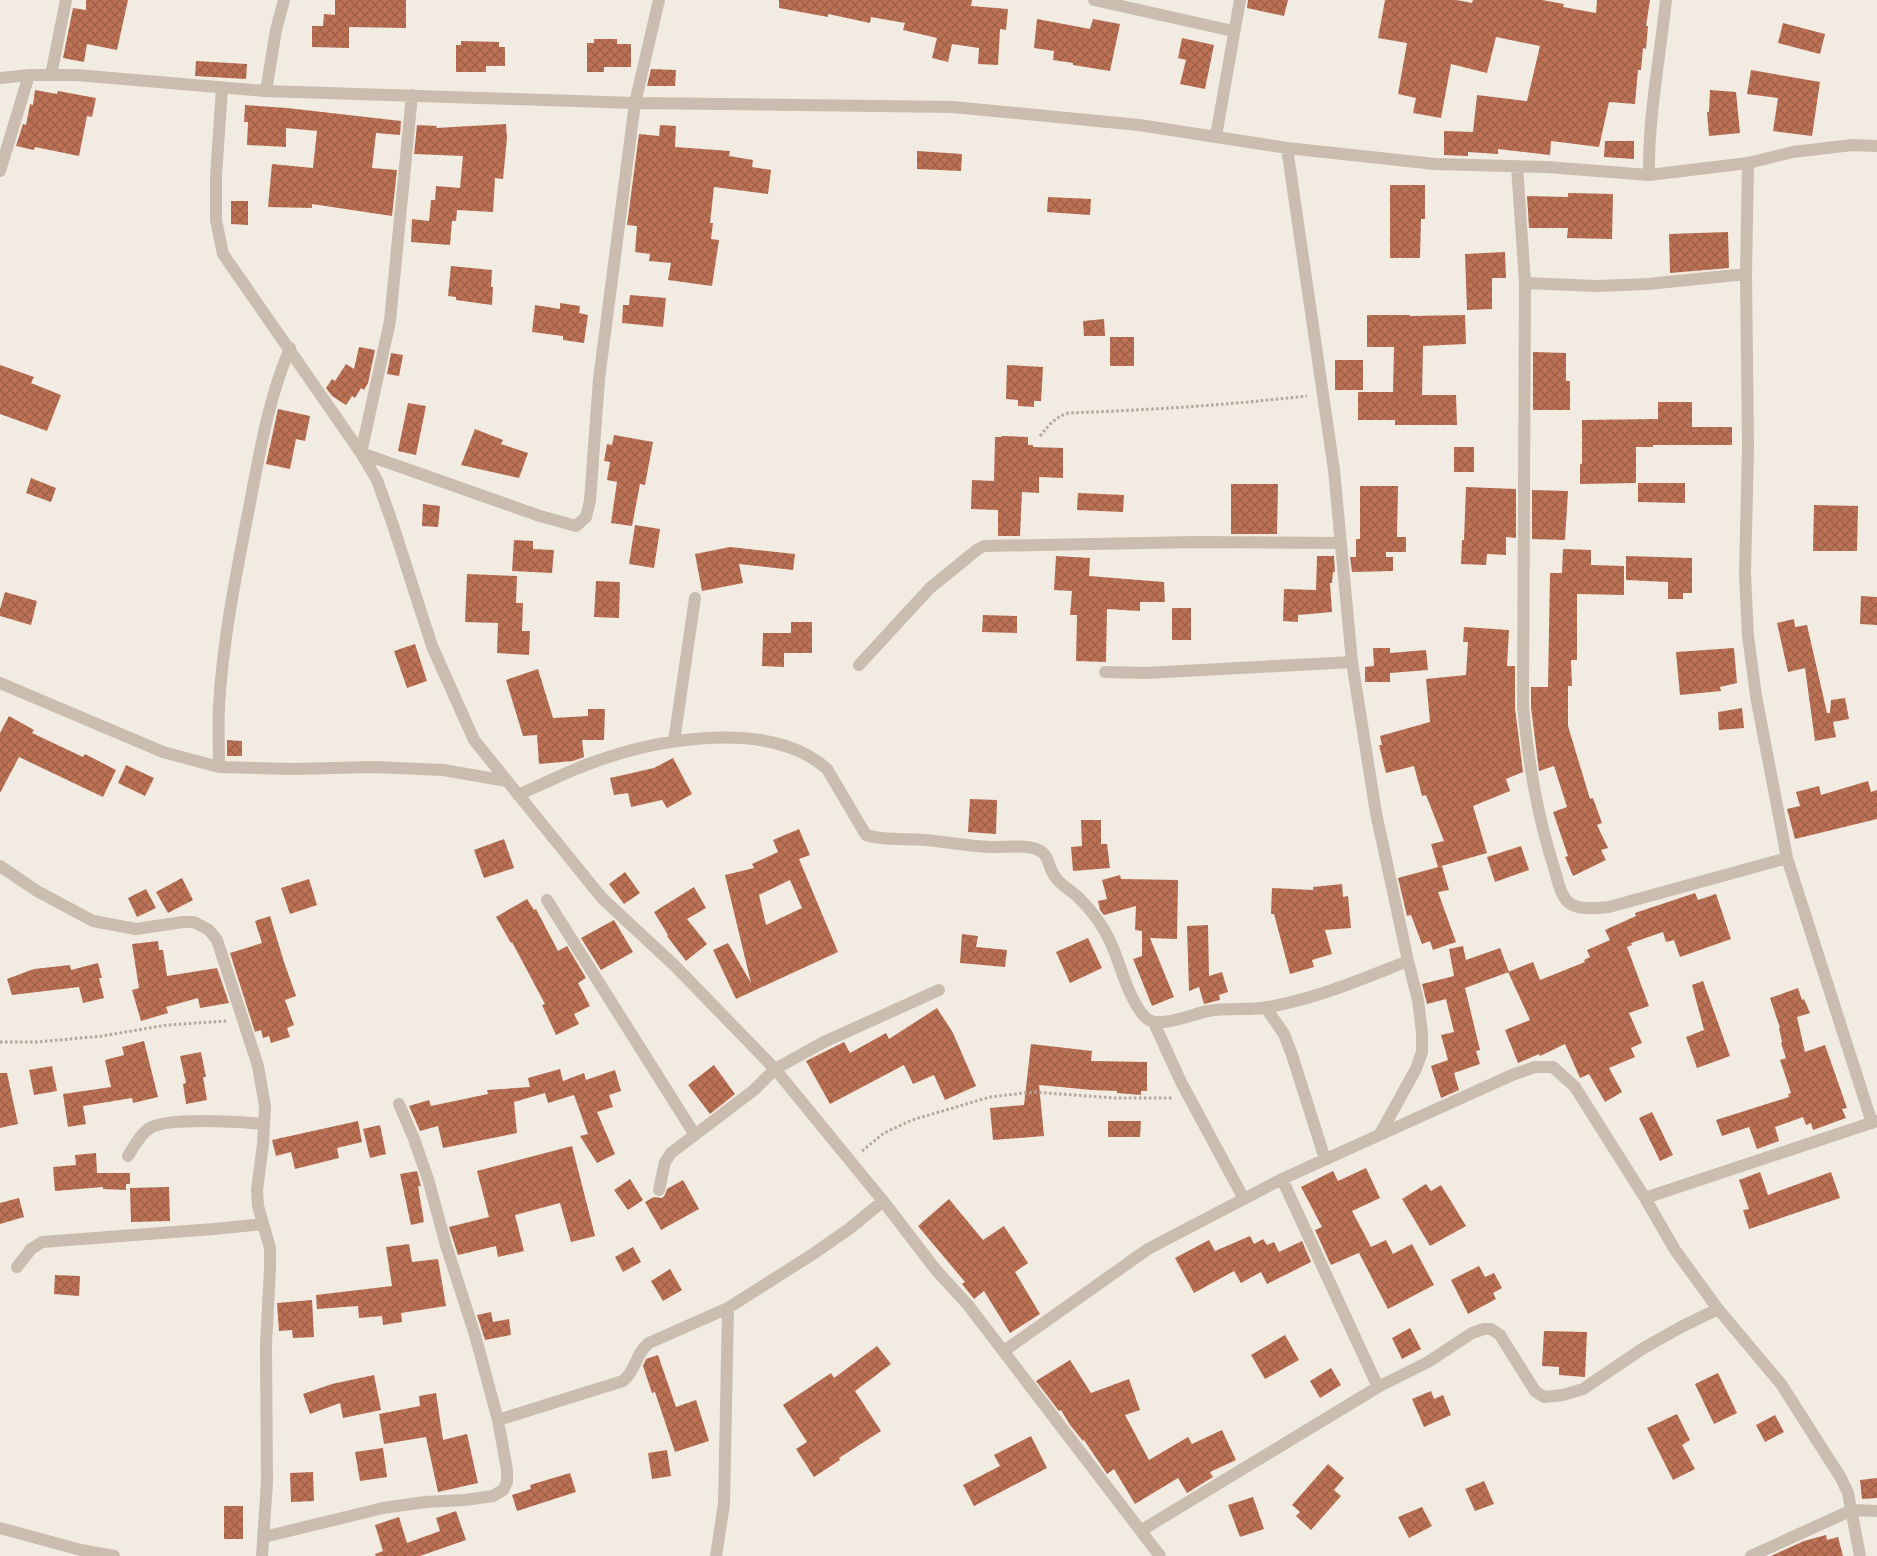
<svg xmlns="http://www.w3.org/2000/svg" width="1877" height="1556" viewBox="0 0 1877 1556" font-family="Poppins,sans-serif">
  <defs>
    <pattern id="building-cross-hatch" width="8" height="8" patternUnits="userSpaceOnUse" patternTransform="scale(1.25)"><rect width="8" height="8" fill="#bd7255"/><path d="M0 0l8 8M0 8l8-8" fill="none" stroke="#9b5e47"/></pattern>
  </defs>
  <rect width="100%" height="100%" fill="#f2ebe2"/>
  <path fill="url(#building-cross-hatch)" fill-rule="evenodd" d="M86 0H128L117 50 87 44 84 62 63 58 73 8 86 10Z
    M335 0H406V28L349 27V48L312 47V26H323L324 14 335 15Z
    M779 0H972L971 6 1008 9 1006 30 1000 29 998 65 978 64 979 48 952 44 948 62 932 58 937 38 903 30 905 23 871 17 870 23 828 14V17L779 8Z
    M1248 0H1288L1284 16 1247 8Z
    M1385 0H1456L1472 3 1473 0H1542L1564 4 1563 7 1596 13 1597 0H1650L1646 26H1648L1646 49 1643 48 1641 70H1638L1635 104 1609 102 1599 147 1551 141 1550 155 1498 149V154L1468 152V156L1444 155V131L1473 132 1477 95 1527 101 1540 46 1496 37 1487 73 1451 64 1441 118 1413 113 1416 98 1398 94 1407 43 1378 38Z
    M1037 19 1090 29 1093 19 1120 24 1110 71 1073 65V63L1053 60 1054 51 1034 48Z
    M1783 23 1825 34 1820 54 1778 43Z
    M1182 38 1214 45 1205 89 1180 84 1186 60 1178 58Z
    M594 39H617V44H631V67H604V72H587V43H594Z
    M461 41 499 42V47H505V66H486V72H456V45H461Z
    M196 61 247 64 246 79 195 76Z
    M651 69 676 70 675 86H647Z
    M1751 70 1820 82 1812 136 1773 131 1778 98 1747 94Z
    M35 90 57 94 58 91 96 98 92 117 87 116 79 156 35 147 34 150 16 146 23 124 26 125 30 104 33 105Z
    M1710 90 1736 92 1740 133 1709 136 1707 112H1709Z
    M245 105 287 108 401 121 400 135 376 133 372 168 397 170 392 216 312 204V208L268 207 272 164 313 168 317 131 286 128V147L247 145 248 122H244Z
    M506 124 507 138 503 179 495 178 493 212 457 210 456 221H452L450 245 411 242 412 219 429 221 431 200H435L436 186 460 188 463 156 414 154 417 125 437 126 436 128Z
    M660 125 676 126 675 147 730 151 729 156 753 160 752 167 771 170 768 194 714 187 710 223H713L711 239 719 240 712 286 668 280 671 263 649 261 650 254 635 252 637 226 627 225 639 134 659 136Z
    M1605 141H1634V159L1604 157Z
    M917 151 962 154 961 171 917 169Z
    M1390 185H1425V219H1421L1420 258H1390Z
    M1568 193 1613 194 1612 239 1567 238 1568 228H1529L1527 196 1568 197Z
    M1048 197 1091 199 1090 215 1047 212Z
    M231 201H248V225L231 224Z
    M1728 232 1729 268 1670 273 1669 234Z
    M1505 252 1506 278H1492V309L1467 310 1465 254Z
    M451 266 492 270 491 287H493L492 305 456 300V297L448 296Z
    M630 295 666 298 663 327 622 323 623 305H629Z
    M560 303 580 306 579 313 588 315 584 343 563 340V336L532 332 535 305 560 309Z
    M1367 315H1410V316L1465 315 1466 344 1423 346 1422 395H1456L1457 425H1395V420H1358V392H1393L1394 347H1367Z
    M1104 319 1105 336H1084L1083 321Z
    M1110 337H1134V366H1110Z
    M359 347 375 350 368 383 364 390 361 388 355 398 352 396 346 405 332 396 326 388 332 379 335 381 346 364 354 369Z
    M1533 352 1566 353V381H1570V410H1533Z
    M391 353 403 355 399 376 387 374Z
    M1335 360H1363V390H1335Z
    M0 365 34 377 31 383 61 395 47 431 0 414Z
    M1007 365 1043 367 1041 401H1034V407L1018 406V400L1006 399Z
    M1658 402H1692V427H1732V445H1653V447H1636V483L1580 484V464H1582V420L1658 419Z
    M408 403 426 406 416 455 398 451Z
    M278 409 310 416 305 441 296 439 290 469 266 464Z
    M475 429 503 440 501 444 528 453 519 478 461 465Z
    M614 435 653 442 645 485 640 484 632 526 611 523 617 482 607 480 610 462 604 461 607 444 612 445Z
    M1002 436 1028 437V445H1033V447L1063 448V478L1039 477V493L1022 492 1020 536H998V510L971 509 972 480 994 481 995 437H1001Z
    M1454 447H1474V472H1454Z
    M31 478 56 488 51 502 26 493Z
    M1638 483H1685V503L1638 502Z
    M1231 484H1278L1277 534H1231Z
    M1360 486H1398L1397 537H1406V552H1386V557H1393V571L1352 572 1350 557H1356V539H1360Z
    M1466 487 1516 489V538L1506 537V555L1487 554 1486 565 1461 564 1462 540H1464Z
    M1532 490 1568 491 1565 540 1532 539Z
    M1078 493 1124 495 1123 512 1077 510Z
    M423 504 440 506 438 527 422 526Z
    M1814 505 1858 506 1857 551H1813Z
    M635 525 660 529 654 568 629 564Z
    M514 540 533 541V549L554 550 552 573 512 571Z
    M730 547 795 554 793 570 739 564 743 583 702 591 695 554Z
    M1563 549 1591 550V565L1624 566V595L1577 594V660H1571L1572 686H1568V726L1590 799 1593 798 1602 823 1597 825 1608 848 1601 850 1606 860 1573 876 1565 857 1568 856 1553 812 1567 807 1554 766 1539 771 1531 707V687H1548L1550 573H1562Z
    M1056 556 1090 558 1089 576 1164 582 1165 602H1140V611L1107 609 1106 662 1076 661 1077 615H1070L1072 591 1054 590Z
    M1317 556H1334L1335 572H1333L1332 583H1330L1332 612 1298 615V622L1283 621 1284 589 1316 590Z
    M1626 556 1692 558V593H1683V599H1668V582L1626 580Z
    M467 574 517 576 516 603H523L522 631H530L529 655 497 653 498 623 465 622Z
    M596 581 620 582 619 618 594 617Z
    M5 592 37 601 31 625 0 616V609Z
    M1861 596 1877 597V625L1860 624Z
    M1172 608H1191V640H1172Z
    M983 615 1017 616V633L982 632Z
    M1794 619 1795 627 1807 625 1827 713H1830L1831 700 1845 698 1849 719 1833 722 1836 737 1815 741 1805 668 1788 672 1777 623Z
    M791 622H812V653H784V667L762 666 763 633H791Z
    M1464 627 1509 630 1507 666H1515V708L1523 772 1506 779 1510 791 1473 806 1487 853 1438 867 1431 844 1444 841 1426 795 1422 796 1414 766 1386 773 1379 745H1382L1380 736 1430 722 1426 679 1466 675 1468 642H1463Z
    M415 644 427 681 407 688 394 651Z
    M1373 648H1390V653L1426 650 1428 670 1390 673V682H1365V667L1374 666Z
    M1734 648 1737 683 1720 687 1721 691 1680 695 1676 652Z
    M538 669 553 718 588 716V709H605L604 740H582L584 757 573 761 539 764 537 735 523 736 506 680Z
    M1742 708 1744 728 1719 730 1718 712Z
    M9 716 34 730 32 733 83 757 85 754 116 770 103 797 19 757 0 793V733Z
    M227 740 242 741V756H227Z
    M673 758 692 794 667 808 662 800 631 807 628 793 614 795 610 778 654 768Z
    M126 765 154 778 145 796 118 783Z
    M1868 781 1871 792 1877 790V819L1795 839 1787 809 1800 806 1796 792 1819 786 1821 795Z
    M970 799 997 800 996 834 968 832Z
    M1081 820H1101V844H1107L1110 868 1073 871 1071 847 1082 846Z
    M799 829 810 855 799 859 838 952 736 999 713 950 728 943 751 983 725 875 754 868 752 864 778 852 773 840ZM790 880 802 908 766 925 759 895Z
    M504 839 514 868 484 878 474 850Z
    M1521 846 1529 870 1495 882 1487 857Z
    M1442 866 1449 890 1438 892 1456 942 1433 950 1430 941 1422 944 1411 915 1407 916 1398 878Z
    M625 872 640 893 624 904 609 884Z
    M1120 875 1121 879 1178 880 1177 939 1150 938 1174 997 1152 1006 1133 959 1142 956V931L1135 930 1136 906 1104 915 1100 910 1098 901 1107 899 1102 880Z
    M182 878 193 900 168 913 156 892Z
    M309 879 317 905 290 914 281 888Z
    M1342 884 1343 897 1348 896 1351 928 1325 930 1332 954 1312 960 1314 967 1290 974 1274 914H1271L1272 888 1313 890V887Z
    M694 887 706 908 687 919 707 944 686 961 667 936 668 935 654 912Z
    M146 889 156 908 137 917 128 898Z
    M1695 893 1698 900 1716 894 1731 939 1680 957 1674 940 1666 942 1663 932 1631 943 1632 945 1627 947 1649 1006 1629 1013 1642 1043 1631 1048 1635 1057 1609 1068 1622 1092 1605 1102 1589 1074 1580 1078 1565 1044 1540 1056 1539 1054 1518 1063 1505 1030 1530 1020 1508 972 1533 962 1540 980 1585 962 1584 960 1590 957 1587 950 1610 940 1605 930 1636 916 1635 913Z
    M527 899 534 910 536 909 558 951 567 946 586 978 578 983 590 1006 574 1014 579 1024 556 1035 542 1005 545 1004 512 942 511 943 496 917Z
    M270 916 284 962 296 996 285 1000 294 1025 287 1028 290 1037 271 1043 269 1036 263 1038 261 1030 255 1032 230 953 262 943 255 921Z
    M614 920 633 952 601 970 581 938Z
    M1208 925 1209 976 1222 972 1228 992 1219 995 1220 1000 1204 1004 1199 987 1189 991 1187 926Z
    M962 934 978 936 976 947 1007 950 1005 967 960 963Z
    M1088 938 1102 968 1070 983 1056 952Z
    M158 941 159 950H163L167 976 217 968 229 1003 200 1008 198 998 166 1007 168 1013 141 1021 132 990 139 988 132 944Z
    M1463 946 1466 960 1500 948 1509 972 1465 988 1480 1050 1476 1051 1480 1064 1454 1073 1459 1090 1441 1098 1431 1066 1448 1060 1441 1035 1454 1032 1446 999 1427 1004 1422 984 1454 976 1449 949Z
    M98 963 102 978H99L104 998 83 1003 79 987 12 995 7 979 34 969 70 965 71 970Z
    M1703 981 1730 1056 1697 1068 1686 1037 1704 1030 1692 985Z
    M1798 988 1802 1000 1804 999 1810 1013 1797 1017 1805 1052 1825 1045 1847 1108 1842 1109 1846 1118 1813 1130 1811 1123 1806 1125 1803 1117 1775 1127 1779 1141 1757 1149 1749 1127 1722 1136 1716 1120 1789 1097 1788 1094 1791 1093 1780 1060 1786 1058 1781 1043 1782 1042 1779 1028H1780L1770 998Z
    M937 1008 953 1033 976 1086 945 1100 934 1075 913 1084 904 1065 830 1104 806 1061 844 1042 850 1053 886 1033 889 1039Z
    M144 1041 158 1097 133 1103 132 1098 83 1106 86 1124 68 1127 63 1094 111 1087 105 1060 124 1055 122 1047Z
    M1031 1044 1092 1051 1091 1061 1147 1062V1091H1141V1095L1117 1093V1091L1092 1090 1039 1085 1044 1136 993 1140 990 1108 1024 1105Z
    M201 1052 206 1077H203L207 1100 186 1104 183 1084 186 1083 180 1056Z
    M714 1065 735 1094 710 1114 688 1085Z
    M52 1066 57 1091 34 1095 29 1070Z
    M560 1069 563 1081 584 1073 586 1080 615 1070 621 1091 609 1095 613 1107 597 1112 615 1154 597 1163 580 1136 588 1134 574 1095 548 1103 545 1093 514 1102 517 1133 443 1148 438 1126 420 1131 409 1106 429 1100 431 1106 488 1094 487 1090 530 1087 528 1078Z
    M0 1073H7L18 1124 0 1128Z
    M1652 1112 1673 1155 1660 1161 1639 1118Z
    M358 1121 362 1142 337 1148 339 1158 295 1169 291 1152 276 1156 272 1140Z
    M1108 1121H1141L1140 1137H1108Z
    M380 1125 386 1154 370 1158 363 1129Z
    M572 1146 595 1236 571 1242 560 1203 515 1215 524 1251 498 1257 496 1246 458 1255 449 1227 489 1217 477 1171Z
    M96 1153 97 1173H130V1184H126V1190L103 1189V1187L55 1191 53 1167 76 1165 75 1155Z
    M1366 1168 1380 1198 1352 1211 1371 1247 1386 1240 1393 1254 1412 1244 1434 1285 1388 1309 1359 1253 1370 1248 1331 1265 1315 1230 1322 1227 1301 1187 1333 1171 1338 1181Z
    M417 1171 421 1186H418L424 1222 411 1225 400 1174Z
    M1760 1172 1768 1195 1831 1172 1840 1198 1749 1229 1743 1210 1749 1209 1739 1180Z
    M630 1179 643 1200 628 1210 614 1190Z
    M683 1180 699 1209 661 1230 645 1202 654 1197 662 1198 665 1195 667 1189Z
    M1426 1184 1431 1191 1441 1185 1466 1226 1430 1246 1402 1199Z
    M169 1187 170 1221 131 1222 130 1188Z
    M19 1198 24 1217 0 1224V1203Z
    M949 1199 983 1240 1004 1226 1028 1263 1015 1272 1040 1314 1010 1333 984 1291 974 1299 962 1284 965 1282 918 1226Z
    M1250 1236 1254 1244 1263 1239 1267 1245 1274 1242 1279 1252 1302 1241 1311 1262 1267 1284 1261 1272 1241 1283 1234 1271 1194 1293 1175 1258 1209 1240 1215 1251Z
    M409 1244 412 1262 438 1259 446 1306 401 1313 402 1322 383 1325 382 1316 359 1318 358 1306 317 1309 316 1295 392 1286 386 1247Z
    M633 1247 641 1262 623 1272 615 1257Z
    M1479 1266 1485 1277 1494 1273 1502 1288 1493 1293 1496 1299 1468 1314 1451 1280Z
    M670 1269 682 1290 663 1301 651 1281Z
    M55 1275 80 1276 79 1296 54 1294Z
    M312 1300 314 1337 293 1338 292 1330 279 1331 277 1303Z
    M491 1312 493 1322 509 1319 511 1335 485 1340 477 1315Z
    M1410 1328 1421 1349 1402 1359 1392 1338Z
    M1544 1331 1587 1332 1585 1377 1559 1375V1367L1542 1366Z
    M1285 1335 1299 1360 1265 1379 1251 1355Z
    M877 1346 891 1364 855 1391 881 1431 839 1458 840 1460 814 1477 796 1449 807 1442 783 1405 831 1373 834 1378Z
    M658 1355 676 1407 696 1400 709 1441 675 1452 655 1392 652 1393 643 1366 646 1359Z
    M1070 1360 1091 1393 1129 1379 1140 1410 1125 1415 1149 1460 1188 1437 1192 1444 1222 1430 1236 1460 1210 1472 1213 1477 1187 1493 1178 1478 1135 1504 1114 1469 1107 1474 1084 1440 1083 1441 1070 1425 1061 1410 1059 1411 1036 1381Z
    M1331 1368 1341 1385 1320 1398 1310 1381Z
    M1718 1373 1737 1413 1714 1424 1695 1384Z
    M374 1375 381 1410 343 1418 340 1403 310 1414 303 1394 332 1384Z
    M1431 1391 1434 1399 1443 1395 1451 1415 1424 1427 1412 1399Z
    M436 1393 443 1440 467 1434 478 1483 438 1492 426 1437 384 1444 379 1414 420 1406 419 1396Z
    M1677 1414 1690 1440 1682 1445 1695 1469 1673 1480 1647 1428Z
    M1775 1415 1784 1432 1765 1442 1756 1425Z
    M1031 1436 1047 1468 974 1506 963 1485 1000 1466 994 1455Z
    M383 1448 387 1477 360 1481 355 1452Z
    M667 1450 671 1476 652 1479 648 1453Z
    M1328 1464 1344 1478 1334 1490 1341 1496 1311 1530 1296 1516 1300 1512 1292 1505Z
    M313 1472 314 1501 291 1502 290 1473Z
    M570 1473 576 1492 517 1511 512 1495 531 1489 530 1485Z
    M1877 1478V1498L1862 1499 1860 1480Z
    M1484 1481 1494 1504 1475 1511 1465 1489Z
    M1253 1497 1264 1529 1240 1537 1228 1505Z
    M224 1506H243V1539H224Z
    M1422 1507 1432 1526 1409 1538 1398 1517Z
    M456 1511 466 1540 420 1556H376L375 1554 383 1551 375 1525 399 1517 407 1543 440 1531 436 1518Z
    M1826 1535 1827 1540 1838 1537 1843 1556H1771L1804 1541Z"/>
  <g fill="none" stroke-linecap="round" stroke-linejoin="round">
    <path stroke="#b6a699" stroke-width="3" stroke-dasharray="2.5 2.5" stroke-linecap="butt" d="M1040 436C1049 425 1056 416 1069 413 1149 410 1228 405 1307 396
      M0 1042H37L102 1036 167 1025 228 1021
      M862 1151 884 1133 912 1120 990 1097 1033 1092 1115 1098H1173"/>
    <path stroke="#cabcaf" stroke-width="12" d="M1094 0 1233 31
      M51 75 66 0
      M0 78 29 75H76L266 91 635 103 953 107 1139 125 1287 148 1435 164 1547 167 1649 175 1748 163 1793 152 1852 145 1877 146
      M222 88 216 176V220L223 254 361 453 377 480 393 525 432 646 474 740 602 898 675 966 775 1069 883 1201 936 1270 968 1305 1160 1556
      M266 91 276 30 284 0
      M412 95 390 321 361 453 540 516 576 526 586 517 590 501 599 379 635 103 659 0
      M1216 136 1240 0
      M1287 148 1334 470 1352 662 1376 813 1408 961 1418 1000 1422 1033V1052L1416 1069 1380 1134
      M1748 163 1746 274 1748 447 1745 574 1748 636 1756 696 1787 858 1872 1123
      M1517 166 1525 283 1523 707C1529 765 1537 815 1555 871 1558 881 1560 894 1568 902 1579 911 1596 908 1609 907L1787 858
      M0 171 29 75
      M1649 175C1648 116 1660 58 1666 0
      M1525 283 1597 286 1648 284 1746 274
      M859 665 930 588 978 549 984 546 1196 542 1341 543
      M1105 672 1146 673 1352 662
      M0 683 163 752 219 767 294 769 374 767 443 770 507 781
      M674 741 695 598
      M219 767C219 746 218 726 219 706 223 637 237 570 250 503 260 450 269 397 290 348
      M518 795C543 784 568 771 594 762 660 738 771 719 827 769L866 835C885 841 907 838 926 840 947 842 968 846 990 847 1005 848 1029 843 1042 852 1050 858 1049 871 1056 878 1062 886 1072 891 1079 898 1090 909 1101 923 1108 937 1121 962 1125 993 1144 1016 1155 1031 1192 1014 1208 1011 1228 1007 1248 1011 1268 1007 1316 999 1362 979 1408 961
      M0 866 37 891 93 921 136 929 183 922H194L209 930 217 940 258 1066 265 1106 263 1144 257 1190 258 1206 270 1248V1268L266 1345 267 1482 262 1556
      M547 900 695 1135
      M1266 1008 1284 1034 1292 1055 1325 1159
      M1154 1023 1181 1082 1244 1199
      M128 1156C134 1147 140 1134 150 1128 169 1117 240 1122 264 1124
      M1282 1179 1378 1387
      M659 1190 665 1162 671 1153 754 1090 775 1069 824 1042 939 990
      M1645 1198 1877 1121
      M17 1267 31 1249 42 1242 214 1229 263 1224
      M1004 1351 1148 1249 1282 1179 1512 1075 1535 1067H1553L1575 1087 1645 1198 1675 1250 1718 1309 1781 1384 1841 1478 1848 1493 1860 1556
      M498 1420 623 1381C638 1368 634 1355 649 1343L728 1308 813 1254 849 1229 883 1201
      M0 1528 81 1550 114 1556
      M1142 1530 1378 1387 1428 1362 1472 1333 1484 1329H1491L1500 1335 1535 1391 1544 1397 1563 1395 1583 1389 1642 1349 1681 1327 1718 1309
      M264 1537 383 1508 425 1502 465 1500 493 1496 503 1490 507 1482V1470L498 1420 475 1335 446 1245 428 1179 414 1139 399 1104
      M716 1556 724 1504 728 1308
      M1751 1556 1852 1510 1877 1511"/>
  </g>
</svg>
